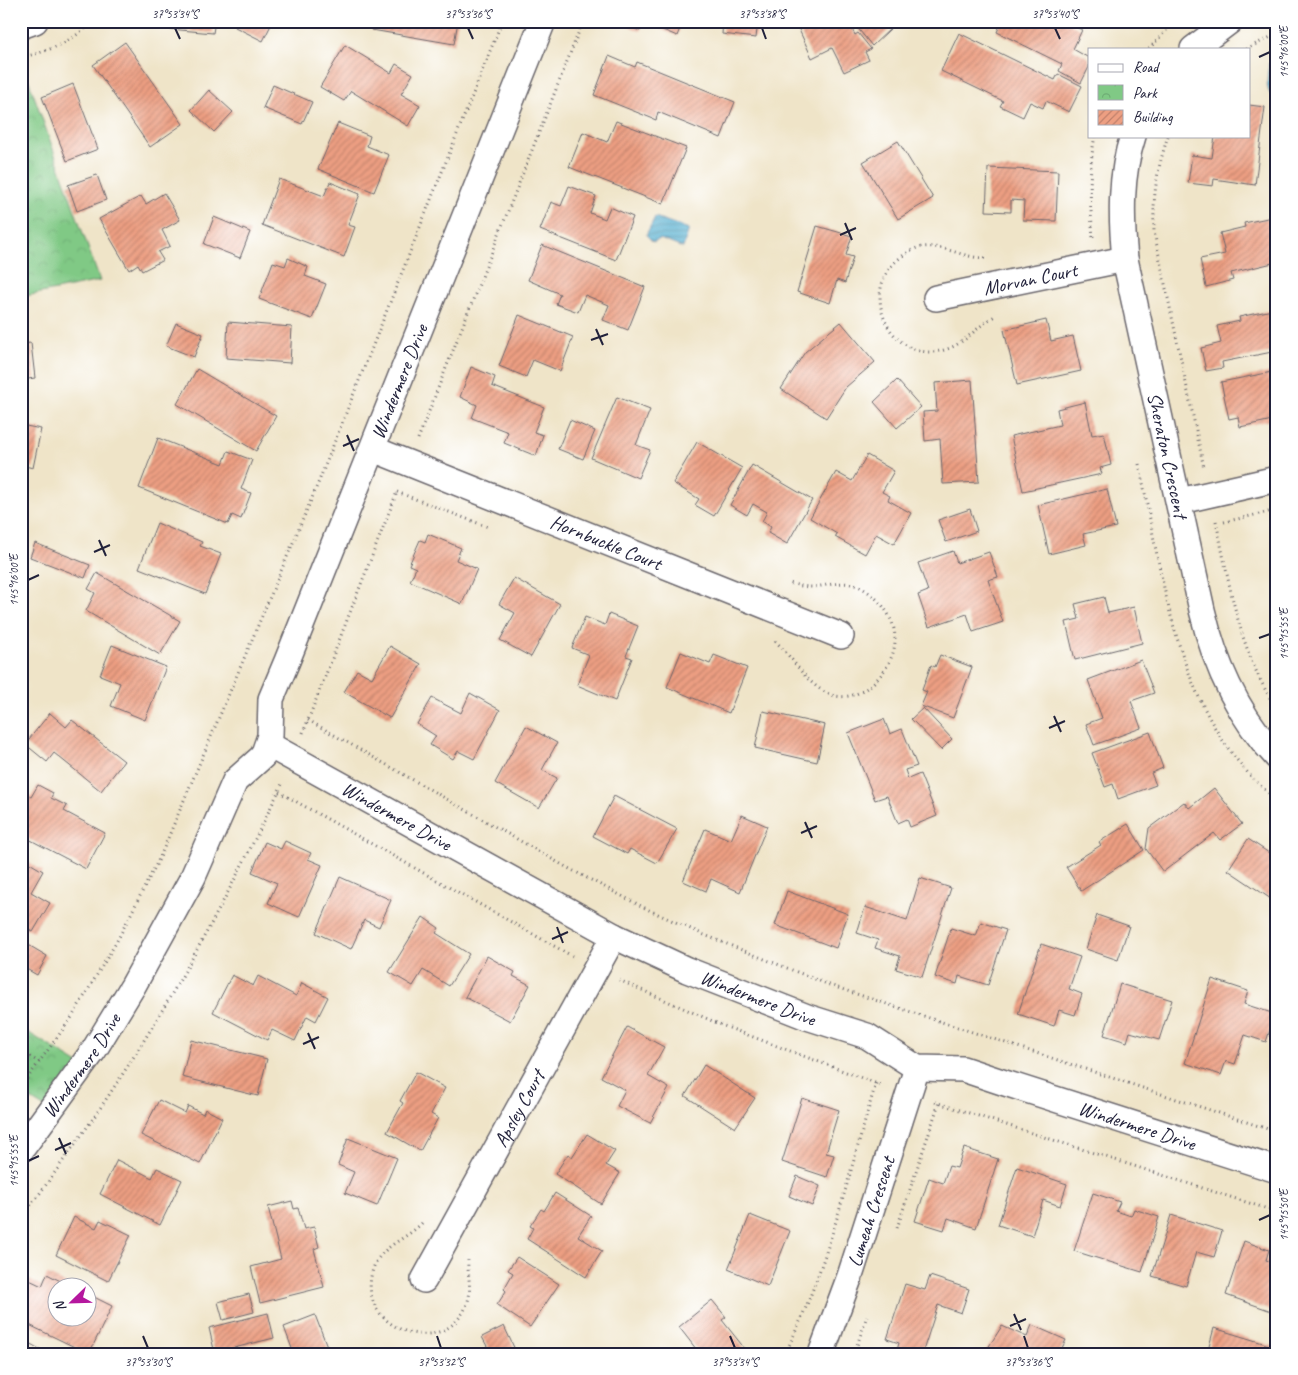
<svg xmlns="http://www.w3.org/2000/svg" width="1298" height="1375" viewBox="0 0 1298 1375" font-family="Caveat,sans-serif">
  <defs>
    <pattern id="park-crowns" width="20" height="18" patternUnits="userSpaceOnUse" patternTransform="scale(1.25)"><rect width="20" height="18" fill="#80c985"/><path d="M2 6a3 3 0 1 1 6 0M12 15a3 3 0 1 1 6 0" fill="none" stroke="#6eac74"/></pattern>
    <pattern id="water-rules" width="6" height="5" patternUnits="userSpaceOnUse" patternTransform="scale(1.25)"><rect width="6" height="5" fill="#4facce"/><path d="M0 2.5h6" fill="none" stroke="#418ca8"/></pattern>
    <pattern id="building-hatch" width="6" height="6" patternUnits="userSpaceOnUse" patternTransform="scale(1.25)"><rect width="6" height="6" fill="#ed9f82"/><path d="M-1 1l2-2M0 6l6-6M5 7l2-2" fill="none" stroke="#c0816c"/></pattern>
  </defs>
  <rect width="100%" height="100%" fill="#fff"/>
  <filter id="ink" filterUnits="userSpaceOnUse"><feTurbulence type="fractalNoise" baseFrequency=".02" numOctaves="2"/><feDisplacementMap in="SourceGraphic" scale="10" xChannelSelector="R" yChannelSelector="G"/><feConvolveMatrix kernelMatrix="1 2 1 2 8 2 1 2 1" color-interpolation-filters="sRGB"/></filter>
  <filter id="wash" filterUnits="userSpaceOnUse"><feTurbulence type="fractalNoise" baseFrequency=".0096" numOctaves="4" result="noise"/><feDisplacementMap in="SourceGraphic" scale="20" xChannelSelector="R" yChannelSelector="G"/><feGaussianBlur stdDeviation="1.12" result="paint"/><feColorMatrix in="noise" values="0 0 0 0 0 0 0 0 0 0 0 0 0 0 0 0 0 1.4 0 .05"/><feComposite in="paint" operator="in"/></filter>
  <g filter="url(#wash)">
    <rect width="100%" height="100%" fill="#efe4c8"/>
    <path fill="url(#park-crowns)" stroke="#517660" d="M21 59 100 281 21 297Z
      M21 1028 82 1066 50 1111 21 1093Z"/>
    <path fill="url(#water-rules)" stroke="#386784" d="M1277 56V99C1263 94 1268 75 1269 63Z
      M655 217 689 229 683 248 660 239 653 242 646 235Z"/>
    <g id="blocks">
      <path fill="url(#building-hatch)" d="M149 21H215L213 33 148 27Z
        M238 21H273L263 41 235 27Z
        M374 21H458L454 44 372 30Z
        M618 21H683L677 36 644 22 640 31Z
        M723 21H758L756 38 722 34Z
        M795 21H848L855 35 858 33 871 49 865 52 869 60 844 72 832 48 812 58Z
        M852 21H882L890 29 872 46Z
        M1002 21H1064L1082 30 1073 49 1089 58V67L1081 83 1059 71 1062 64 997 32Z
        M959 33 1055 80 1058 74 1082 86 1069 112 1046 101 1043 108 1030 102 1023 117 1000 106 1003 101 941 71Z
        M125 42 183 124 150 147 93 65Z
        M345 45 391 73 396 64 413 74 401 94 420 105 408 126 351 91 344 101 320 87Z
        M609 56 635 67 637 62 735 102 721 138 658 112 656 120 594 95Z
        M73 84 98 149 67 161 42 97Z
        M273 85 312 102 302 124 263 108Z
        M209 90 233 112 214 132 191 110Z
        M1249 105 1265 107 1255 185 1214 179 1213 186 1188 183 1192 155 1212 158 1215 136H1249Z
        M616 121 686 148 663 204 569 167 583 132 607 142Z
        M338 123 370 136 367 146 389 155 374 192 318 169Z
        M898 141 933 198 898 219 863 162Z
        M988 168 1058 171 1056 221 1023 220 1024 201 1011 200V212L986 211Z
        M97 175 106 200 77 211 68 185Z
        M279 179 324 196 330 182 360 194 348 225 355 227 344 257 262 225Z
        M569 186 596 196 590 213 605 219 610 207 633 217 616 260 540 230 551 202 561 206Z
        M164 193 180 220 162 230 170 246 158 252 163 260 142 271 138 264 129 270 99 219 141 196 146 204Z
        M1277 216V262L1231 273 1233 280 1206 287 1200 259 1225 254 1220 233 1245 227 1244 223Z
        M214 217 250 232 240 258 204 244Z
        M817 226 852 236 846 255 853 257 845 283 837 280 830 303 797 292Z
        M542 245 645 287 628 330 603 320 609 305 585 295 578 312 556 304 560 294 528 280Z
        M288 258 308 267 305 276 326 284 312 319 259 299 273 262 285 266Z
        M1277 309V351L1222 362 1223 368 1206 371 1201 348 1221 343 1217 326 1240 321 1239 317Z
        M519 315 573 337 560 371 533 360 526 377 499 366Z
        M1046 320 1051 341 1073 336 1081 371 1017 385 1004 330Z
        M228 322 292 327 290 363 226 358Z
        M841 322 875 362 846 387 826 418 781 389 805 352Z
        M176 323 203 334 194 357 166 346Z
        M31 343 35 378 21 380V344Z
        M471 367 495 377 492 386 544 407 534 432 543 435 536 456 504 443 508 432 472 418 477 405 460 397Z
        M197 369 276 416 256 451 177 404Z
        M1277 371V419L1240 427 1238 417 1229 419 1221 382Z
        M897 380 921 407 897 428 874 402Z
        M972 380 979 482 943 484 940 439 925 441 923 412 937 411 935 383Z
        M617 397 650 410 636 445 650 450 638 478 591 458Z
        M1085 402 1092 435 1104 433 1111 465 1100 468 1102 474 1023 491 1011 436 1060 425 1057 409Z
        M570 420 595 431 583 459 558 449Z
        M21 425 41 429 33 468 21 465Z
        M158 438 223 464 228 451 252 460 241 489 251 493 241 519 232 515 228 524 139 488Z
        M697 442 742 468 714 516 695 505 699 499 673 483Z
        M867 455 894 471 882 492 890 496 888 500 911 513 894 544 876 534 865 554 835 537 837 534 810 518 836 472 852 481Z
        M752 465 812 500 787 544 768 533 771 527 762 521 767 512 753 504 747 515 730 505Z
        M1107 489 1116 527 1083 534 1086 545 1049 554 1038 505Z
        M970 509 977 531 946 542 938 520Z
        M157 523 202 542 200 546 221 554 205 594 139 568Z
        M428 534 461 548 456 560 477 569 462 604 410 581 416 568 409 565 420 540 425 542Z
        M1272 539H1277V558H1276Z
        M35 543 90 565 85 578 30 557Z
        M953 551 957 563 989 552 998 577 988 580 1003 622 973 632 967 614 929 627 918 595 928 591 918 563Z
        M97 573 180 621 160 655 86 611 95 593 88 589Z
        M514 578 560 604 531 657 500 640 515 613 499 604Z
        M1104 597 1108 613 1134 607 1142 643 1075 660 1066 622 1079 619 1075 604Z
        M609 614 638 626 626 656 632 658 615 701 577 685 589 655 572 648 585 617 605 625Z
        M112 645 166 667 145 720 111 706 120 683 100 675Z
        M390 646 421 664 390 718 344 692 357 670 372 678Z
        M681 652 710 664 714 655 747 668 729 713 667 687Z
        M940 655 972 667 953 718 921 706 927 692 922 690 931 665 935 667Z
        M1141 660 1154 693 1131 701 1141 728 1094 745 1086 724 1102 718 1088 680Z
        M470 693 500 710 474 759 458 751 453 759 430 745 436 736 417 724 432 698 461 713Z
        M923 708 952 739 941 750 911 719Z
        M763 711 825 725 817 762 755 748Z
        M50 713 66 727 72 720 124 761 101 791 54 753 47 762 25 744Z
        M884 719 890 734 902 729 917 766 905 770 908 779 920 774 937 816 910 827 907 819 898 823 887 796 875 800 848 733Z
        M526 726 557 743 542 770 557 778 539 808 495 783Z
        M1150 732 1163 768 1151 773 1156 785 1118 799 1113 784 1105 787 1092 753Z
        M38 785 53 793 51 798 67 806 64 811 105 833 86 869 21 835V792L31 797Z
        M1214 788 1242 824 1220 840 1214 833 1163 872 1146 849 1149 828 1184 802 1189 808Z
        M614 796 677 829 657 863 630 849 627 854 593 836Z
        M742 815 767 826 740 892 711 879 706 891 683 881 705 829 731 840Z
        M1128 824 1144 850 1081 891 1066 867 1101 845 1099 842Z
        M1248 839 1272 855 1277 848V903L1228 870Z
        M285 841 311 853 308 859 322 865 299 917 268 903 277 883 252 872 265 842 281 849Z
        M21 858 43 871 31 892 50 903 33 932 21 926Z
        M340 877 391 900 379 927 364 920 351 949 316 933Z
        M920 878 951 888 922 977 896 969 900 956 875 948 878 940 857 933 865 907 907 921Z
        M787 891 848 914 836 948 775 925Z
        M1097 915 1129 926 1118 960 1086 949Z
        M423 917 439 928 436 933 469 954 449 986 423 970 413 986 389 972Z
        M981 922 1006 930 988 985 959 976 957 984 935 977 951 928 976 936Z
        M25 943 47 956 37 975 21 966V950Z
        M1041 944 1080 957 1069 989 1082 994 1075 1015 1059 1010 1054 1026 1018 1014Z
        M487 956 515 972 513 976 530 985 510 1021 465 997Z
        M232 975 253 986 258 976 296 996 302 983 328 997 316 1021 307 1016 295 1041 272 1030 267 1040 213 1012Z
        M1212 979 1248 991 1244 1004 1275 1014 1266 1042 1245 1035 1235 1064 1226 1061 1221 1075 1185 1063Z
        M1120 984 1172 1000 1159 1040 1130 1032 1127 1042 1104 1035Z
        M627 1027 664 1047 648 1076 669 1088 650 1123 617 1106 625 1090 601 1077Z
        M191 1040 267 1059 258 1096 182 1077Z
        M704 1065 755 1098 735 1128 685 1096Z
        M416 1072 445 1088 431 1114 438 1118 420 1151 387 1132 403 1103 400 1101Z
        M802 1098 839 1110 826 1153 834 1155 827 1177 782 1162Z
        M159 1100 185 1113 188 1106 203 1114 205 1109 222 1118 200 1164 141 1135Z
        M587 1134 615 1151 606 1165 620 1173 601 1204 555 1174 568 1154 572 1157Z
        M348 1138 397 1158 377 1206 345 1193 354 1172 338 1165Z
        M964 1148 998 1159 976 1228 948 1218 944 1230 915 1221 929 1178 943 1183 949 1166 957 1168Z
        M117 1160 152 1178 157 1168 182 1180 160 1225 100 1194Z
        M1017 1167 1067 1184 1060 1206 1043 1200 1032 1236 998 1225Z
        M797 1176 820 1186 812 1206 789 1196Z
        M555 1193 591 1216 578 1236 602 1251 586 1277 527 1239 533 1228 530 1226 541 1209 544 1211Z
        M1093 1193 1120 1202 1116 1211 1131 1216 1134 1209 1159 1217 1142 1272 1074 1251Z
        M292 1201 294 1209 298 1208 304 1229 314 1227 319 1247 314 1249 324 1287 260 1303 251 1267 281 1259 268 1207Z
        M750 1215 790 1231 768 1286 728 1269Z
        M1171 1215 1222 1231 1214 1257 1196 1252 1186 1286 1152 1276Z
        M74 1217 96 1228 100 1220 131 1235 108 1281 56 1255Z
        M1244 1241 1269 1250 1266 1260 1277 1264V1313L1226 1295Z
        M517 1257 559 1284 530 1327 497 1305 506 1291 504 1289 513 1273 508 1270Z
        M47 1274 74 1288H58V1318H88V1294L112 1306 89 1354 21 1321V1276L42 1286Z
        M930 1276 969 1289 961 1313 938 1305 922 1354H896L899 1343 887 1339 905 1284 925 1290Z
        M249 1294 254 1312 223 1320 218 1302Z
        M712 1300 726 1317 722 1320 745 1349 739 1354H700L679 1327Z
        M268 1313 274 1338 230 1349 231 1354H215L209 1328Z
        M315 1315 330 1354H294L284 1327Z
        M1032 1325 1066 1340 1059 1354H984L1002 1326 1027 1337Z
        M504 1326 517 1354H476L488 1348 482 1337Z
        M1214 1328 1276 1347 1274 1354H1207Z
        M23 1340 49 1354H21Z"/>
    </g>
  </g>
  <g filter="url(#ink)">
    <use href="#blocks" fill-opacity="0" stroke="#6a666c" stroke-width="1"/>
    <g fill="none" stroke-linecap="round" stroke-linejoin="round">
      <defs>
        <g id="minor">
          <path d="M21 26 35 21"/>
          <path d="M1193 49 1230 21"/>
          <path id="s1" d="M1133 136C1120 175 1121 218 1125 259L1202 610C1215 665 1237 715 1277 757"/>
          <path id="s2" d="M936 298 1125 259"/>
          <path id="s3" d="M373 449 841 636"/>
          <path d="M1180 501 1277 479"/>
          <path id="s4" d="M269 745 614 936 687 970 807 1017 867 1036 917 1068 963 1069 1005 1083 1277 1170"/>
          <path id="s5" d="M21 1150 94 1050 133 986 193 877 235 781 263 756 270 736 271 699 287 661 543 21"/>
          <path id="s6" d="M424 1280 614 936"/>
          <path id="s7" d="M821 1354 850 1276 917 1068"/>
        </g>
      </defs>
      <use href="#minor" stroke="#6a666c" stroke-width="28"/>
      <path stroke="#6a666c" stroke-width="3" stroke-dasharray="1 4" stroke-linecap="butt" d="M1149 49 1175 21
        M1246 49 1277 34
        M21 57C47 53 75 40 93 21
        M1168 136C1156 173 1153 194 1154 232L1204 468
        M1093 237C1090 202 1088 171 1095 136
        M985 258C961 258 941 242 917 248 911 250 905 254 900 258 855 292 893 368 947 349 966 343 979 324 997 315
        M418 439 583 21
        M1139 464C1164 581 1176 720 1277 800
        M397 492 488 527
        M1216 521C1230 586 1239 652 1277 709
        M1224 522 1277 510
        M775 641C794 658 807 687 832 695 862 705 896 667 895 639 895 617 879 597 860 587 843 579 829 586 812 587 804 587 797 585 789 583
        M308 720 566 867 649 910 702 934 832 986 1277 1132
        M303 733 397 492
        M279 792 572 956
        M619 980 724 1026 883 1086
        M21 1052 39 1062
        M21 1087 72 1017 117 941 160 857 317 486 502 21
        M935 1102 1277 1212
        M21 1217C40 1195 56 1170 73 1147 155 1033 221 911 282 784
        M422 1223C407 1239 380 1246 373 1269 353 1330 448 1363 468 1301 472 1288 467 1273 468 1260
        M897 1228 939 1103
        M785 1354C827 1269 849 1174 876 1083
        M854 1354 867 1316"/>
      <use href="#minor" stroke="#fff" stroke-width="25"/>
    </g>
  </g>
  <path fill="none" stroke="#22223b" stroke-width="2" d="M175 28 180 39M468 28 473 39M762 28 766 39M1055 28 1060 39M1259 57 1270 52M845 223 852 240M840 235 856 228M596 329 603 345M591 340 608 334M347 435 354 451M343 446 359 439M99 540 106 556M94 552 110 545M28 580 39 575M1259 638 1270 634M1054 716 1061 732M1049 728 1065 721M805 822 812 838M801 833 817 826M557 927 563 943M552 939 568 932M308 1033 315 1049M303 1044 319 1037M59 1138 66 1154M55 1150 71 1143M28 1161 39 1156M1259 1220 1270 1215M1014 1314 1021 1330M1010 1326 1026 1319M143 1336 148 1348M437 1336 441 1348M730 1336 735 1348M1024 1336 1028 1348"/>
  <g text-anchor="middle" stroke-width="4" stroke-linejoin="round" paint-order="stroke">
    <g font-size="20" fill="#22223b" stroke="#fff">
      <text dy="7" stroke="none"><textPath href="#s2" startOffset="96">Morvan Court</textPath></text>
      <text dy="7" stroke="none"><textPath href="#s5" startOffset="866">Windermere Drive</textPath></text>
      <text dy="7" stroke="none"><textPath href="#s1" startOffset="325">Sheraton Crescent</textPath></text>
      <text dy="7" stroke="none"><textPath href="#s3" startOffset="251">Hornbuckle Court</textPath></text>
      <text dy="7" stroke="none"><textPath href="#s4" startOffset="146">Windermere Drive</textPath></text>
      <text dy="7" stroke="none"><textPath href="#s4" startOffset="551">Windermere Drive</textPath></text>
      <text dy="7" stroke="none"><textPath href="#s5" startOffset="104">Windermere Drive</textPath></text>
      <text dy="7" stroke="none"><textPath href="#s6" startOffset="196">Apsley Court</textPath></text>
      <text dy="7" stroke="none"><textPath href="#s4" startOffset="955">Windermere Drive</textPath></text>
      <text dy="7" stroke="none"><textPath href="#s7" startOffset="151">Lumeah Crescent</textPath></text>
    </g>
  </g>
  <rect width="1298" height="1375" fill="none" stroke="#fff" stroke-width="55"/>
  <rect x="1088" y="48" width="162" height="90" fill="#ffffff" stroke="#a7a7b1"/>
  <rect x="1098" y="64" width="25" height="8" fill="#ffffff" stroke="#a7a7b1"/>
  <text x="1133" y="72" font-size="15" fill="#22223b">Road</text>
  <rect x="1098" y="85" width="25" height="15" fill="url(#park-crowns)" stroke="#a7a7b1"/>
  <text x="1133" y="98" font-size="15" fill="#22223b">Park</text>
  <rect x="1098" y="110" width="25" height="15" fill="url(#building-hatch)" stroke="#a7a7b1"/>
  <text x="1133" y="122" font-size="15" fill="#22223b">Building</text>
  <g transform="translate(72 1302) rotate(247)"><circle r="24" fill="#ffffff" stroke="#a7a7b1"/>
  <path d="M0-4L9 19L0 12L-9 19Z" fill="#b5179e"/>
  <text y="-8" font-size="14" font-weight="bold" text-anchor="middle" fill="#22223b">N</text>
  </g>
  <rect x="28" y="28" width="1242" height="1320" fill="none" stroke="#22223b" stroke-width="2"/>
  <g font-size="12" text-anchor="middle" fill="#22223b">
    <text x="175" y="18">37°53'34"S</text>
    <text x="468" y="18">37°53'36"S</text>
    <text x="762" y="18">37°53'38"S</text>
    <text x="1055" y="18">37°53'40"S</text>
    <text transform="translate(1284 52) rotate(-90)" y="4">145°16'00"E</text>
    <text transform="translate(14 580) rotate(-90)" y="4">145°16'00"E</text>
    <text transform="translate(1284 634) rotate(-90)" y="4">145°15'55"E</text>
    <text transform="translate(14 1161) rotate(-90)" y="4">145°15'55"E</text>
    <text transform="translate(1284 1215) rotate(-90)" y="4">145°15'50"E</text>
    <text x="148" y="1366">37°53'30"S</text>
    <text x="441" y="1366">37°53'32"S</text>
    <text x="735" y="1366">37°53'34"S</text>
    <text x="1028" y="1366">37°53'36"S</text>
  </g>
</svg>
